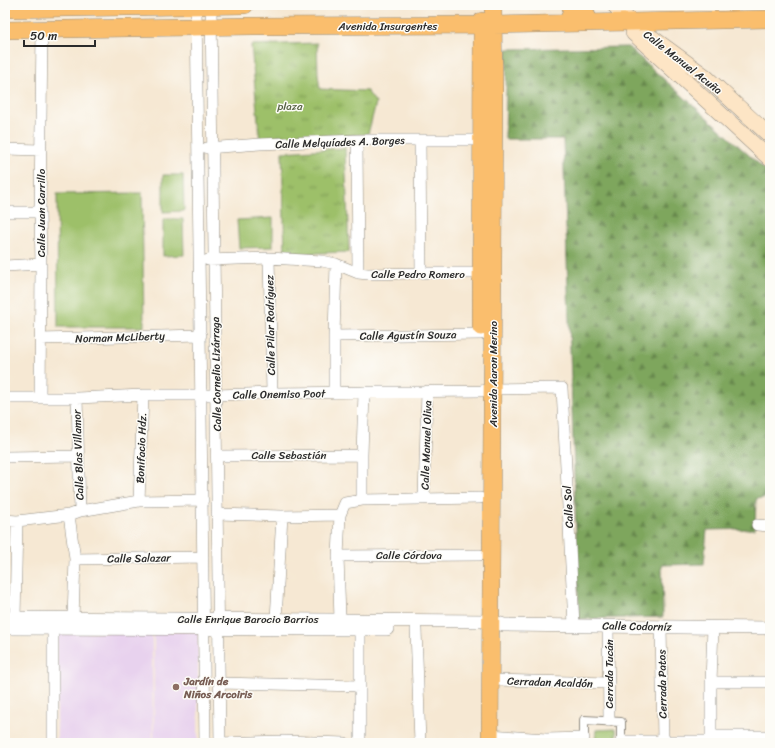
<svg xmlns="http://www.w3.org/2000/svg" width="775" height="748" viewBox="0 0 775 748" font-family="Sriracha,sans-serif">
  <defs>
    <pattern id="grass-tufts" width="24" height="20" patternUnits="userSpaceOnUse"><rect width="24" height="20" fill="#9dc069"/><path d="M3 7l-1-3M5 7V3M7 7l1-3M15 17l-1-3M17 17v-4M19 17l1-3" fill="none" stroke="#809c57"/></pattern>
    <pattern id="forest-firs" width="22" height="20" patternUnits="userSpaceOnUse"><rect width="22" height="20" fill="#7ea65d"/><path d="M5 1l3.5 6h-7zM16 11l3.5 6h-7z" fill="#67874d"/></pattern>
  </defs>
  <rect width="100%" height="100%" fill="#fdfcf7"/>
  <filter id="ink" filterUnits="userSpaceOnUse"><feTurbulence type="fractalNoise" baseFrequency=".025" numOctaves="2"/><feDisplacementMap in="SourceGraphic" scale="8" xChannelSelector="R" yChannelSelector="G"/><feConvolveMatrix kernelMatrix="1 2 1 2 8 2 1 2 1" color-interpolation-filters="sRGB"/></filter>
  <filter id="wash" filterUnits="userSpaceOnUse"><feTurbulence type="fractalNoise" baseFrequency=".012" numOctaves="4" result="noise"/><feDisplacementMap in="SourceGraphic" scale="16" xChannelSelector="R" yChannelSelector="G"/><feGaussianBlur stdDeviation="0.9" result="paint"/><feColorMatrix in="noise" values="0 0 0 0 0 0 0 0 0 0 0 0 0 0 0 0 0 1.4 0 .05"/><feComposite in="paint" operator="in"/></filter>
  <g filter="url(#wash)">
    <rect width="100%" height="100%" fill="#f6e8d3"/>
    <path fill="#e8d2ee" d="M152 632 153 743H57V633Z
      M154 632H198V743H154Z"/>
    <path fill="url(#grass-tufts)" stroke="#64764a" d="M317 43 318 75 320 89 367 91 376 103 368 134 260 143 251 45Z
      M345 148 349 252 285 254 282 152Z
      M616 729 617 743H595L596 730Z"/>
    <path fill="url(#forest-firs)" stroke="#546844" d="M628 47 770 174V497L756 499 755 529 707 530 704 564 662 565 663 617 579 619 563 139H505L507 49Z"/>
    <path fill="#9dc069" stroke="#64764a" d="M163 175H183L184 211 163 212Z
      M142 193 144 327H58L57 194Z
      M273 218V247L239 248 237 220Z
      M163 219H183L184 255 163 256Z"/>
  </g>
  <g filter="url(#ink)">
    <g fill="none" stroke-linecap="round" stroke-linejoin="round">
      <defs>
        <path id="pedestrian" d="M584 742V720L621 722V743"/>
        <path id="minor" d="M196 6 205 743
          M211 6 220 743
          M357 140 358 273
          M420 140 421 273
          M207 148 260 144 357 140H487
          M5 149 41 150
          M5 212H40
          M269 258 272 393
          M208 260 269 258 322 261 336 264 358 273 368 274 421 273H487
          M5 266 41 264
          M334 336 481 334
          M40 339 201 335
          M334 393V336L336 264
          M5 398H77L143 395H216L272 393 481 391 492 389 562 388 574 625
          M40 398 41 264 40 212 42 29
          M77 398 80 511
          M217 456 362 455
          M5 457 78 456
          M424 499 427 391
          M362 500V455L364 392
          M139 501 143 395
          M217 514 282 516 340 515
          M69 515 75 559 73 618
          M5 520 17 521 69 515 80 511 139 501 203 500
          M757 525 770 526
          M338 556 480 555
          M75 559 203 557
          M15 618 17 521
          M276 619 282 516
          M608 626 609 721
          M661 626 663 741
          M53 628V743
          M339 628 340 620 338 556 340 515 345 503 362 500 480 498
          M416 629 420 743
          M491 680 609 683
          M711 682H770
          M220 683 360 686
          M490 735 546 739 584 738
          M711 736H770
          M621 741H711
          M220 743 283 741 345 743
          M360 743V629
          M711 743V682L713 627"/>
        <path id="tertiary" d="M5 618 491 621 504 625 770 628
          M5 628 387 629"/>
        <path id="secondary" d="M614 5 631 22 705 76 770 136
          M633 33 770 159"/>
        <path id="primary" d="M587 5C583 12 587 16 591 23
          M5 9 245 5
          M566 23C570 17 573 12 570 5
          M5 30 252 26 493 25 770 19
          M481 327 482 21
          M490 743 494 97 493 5"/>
      </defs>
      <use href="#pedestrian" stroke="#908a7f" stroke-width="10"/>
      <use href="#minor" stroke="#908a7f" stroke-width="12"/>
      <use href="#tertiary" stroke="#908a7f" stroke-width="14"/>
      <use href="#secondary" stroke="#908a7f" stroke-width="16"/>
      <use href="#primary" stroke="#908a7f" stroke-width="18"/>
      <use href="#pedestrian" stroke="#fff" stroke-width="8"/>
      <use href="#minor" stroke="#fff" stroke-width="11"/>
      <use href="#tertiary" stroke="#fff" stroke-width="13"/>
      <use href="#secondary" stroke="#fde5c5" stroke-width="15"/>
      <use href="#primary" stroke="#fabe6d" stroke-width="17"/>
    </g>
  </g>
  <circle fill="#8d6e63" stroke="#fdfcf7" stroke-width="1.5" cx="176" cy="687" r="4"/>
  <g text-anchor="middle" stroke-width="3" stroke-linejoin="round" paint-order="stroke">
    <g font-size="11" fill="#2b2b2b" stroke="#fdfcf7">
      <text x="388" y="30">Avenida Insurgentes</text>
      <text transform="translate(683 62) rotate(38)" y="4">Calle Manuel Acuña</text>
      <text transform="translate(340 142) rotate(-2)" y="4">Calle Melquíades A. Borges</text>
      <text transform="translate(41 213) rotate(-90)" y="4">Calle Juan Carrillo</text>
      <text x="418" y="278">Calle Pedro Romero</text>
      <text transform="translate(270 325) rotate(-91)" y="4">Calle Pilar Rodríguez</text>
      <text transform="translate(408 335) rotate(-1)" y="4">Calle Agustín Souza</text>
      <text transform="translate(120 337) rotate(-2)" y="4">Norman McLiberty</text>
      <text transform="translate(216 374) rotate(-91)" y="4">Calle Cornelio Lizárraga</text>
      <text transform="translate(493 374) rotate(-90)" y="4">Avenida Aaron Merino</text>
      <text transform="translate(279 394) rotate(-1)" y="4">Calle Onemiso Poot</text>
      <text transform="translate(426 445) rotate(-88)" y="4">Calle Manuel Oliva</text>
      <text transform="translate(141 448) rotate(-88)" y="4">Bonifacio Hdz.</text>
      <text transform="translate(78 455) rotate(-92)" y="4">Calle Blas Villamor</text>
      <text x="289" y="459">Calle Sebastián</text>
      <text transform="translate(568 507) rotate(-93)" y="4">Calle Sol</text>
      <text x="409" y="559">Calle Córdova</text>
      <text transform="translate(139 558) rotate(-1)" y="4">Calle Salazar</text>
      <text x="248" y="623">Calle Enrique Barocio Barrios</text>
      <text transform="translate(637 626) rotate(1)" y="4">Calle Codorníz</text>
      <text transform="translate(609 674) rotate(-90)" y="4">Cerrada Tucán</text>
      <text transform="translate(550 682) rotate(2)" y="4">Cerradan Acaldón</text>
      <text transform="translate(662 684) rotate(-91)" y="4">Cerrada Patos</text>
    </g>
    <g font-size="11" fill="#535f41" stroke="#fdfcf7">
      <text x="290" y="110">plaza</text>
    </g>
    <g font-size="11" font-weight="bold" fill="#785e54" stroke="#fdfcf7" text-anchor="start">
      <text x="184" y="685">Jardín de<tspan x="184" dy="13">Niños Arcoiris</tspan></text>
    </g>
  </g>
  <rect width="775" height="748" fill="none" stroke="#fdfcf7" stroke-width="20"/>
  <path d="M24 40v6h71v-6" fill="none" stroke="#2b2b2b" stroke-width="2"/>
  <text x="30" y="40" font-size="12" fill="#2b2b2b" stroke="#fdfcf7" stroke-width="3" paint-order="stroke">50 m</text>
</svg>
